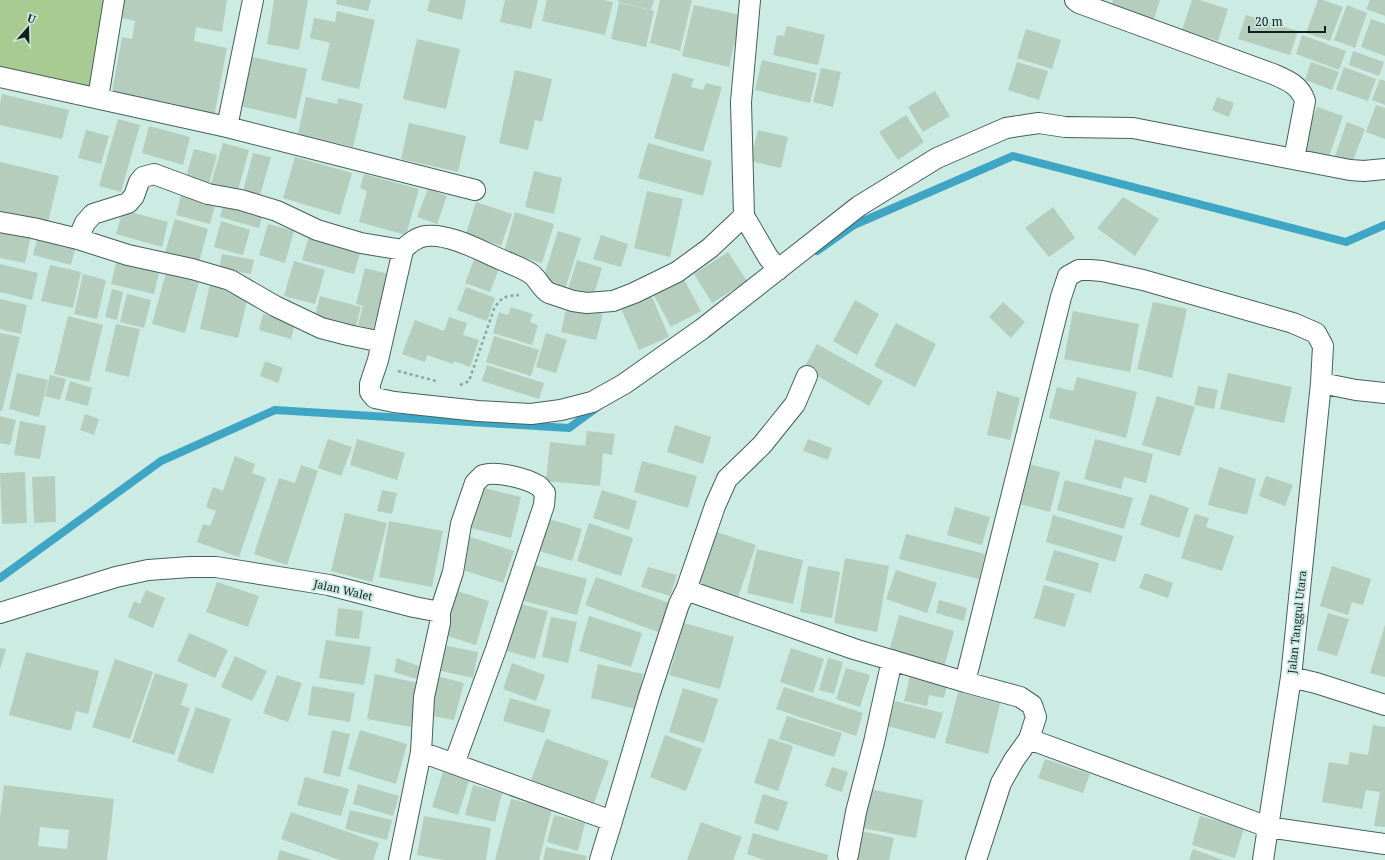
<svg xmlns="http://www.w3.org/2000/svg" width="1385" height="860" viewBox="0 0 1385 860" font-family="'Noto Serif',serif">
  <rect width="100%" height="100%" fill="#cbebe3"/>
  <path fill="#a8cb91" d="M0 0H104L88 95 0 86Z"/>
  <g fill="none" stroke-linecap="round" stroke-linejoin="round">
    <path stroke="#3ea5c4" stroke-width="8" d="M817 251 854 225 1013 156 1346 242 1385 225
      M0 578 161 461 275 410 569 428 599 406"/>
  </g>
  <path fill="#b5cdbc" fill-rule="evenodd" d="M119 0H227L222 32 196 27 194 41 227 48 214 117 179 110 180 105 112 92 122 37 132 39 135 21 116 17Z
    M274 0H308L299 50 267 44Z
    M337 0H371L368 11 336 4Z
    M430 0H466L462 20 427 11Z
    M505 0H538L531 29 500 22Z
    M547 0H603L613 2 605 35 542 21Z
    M619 0H654L651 10 618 2Z
    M660 0H692L680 51 650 43Z
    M1113 0H1160L1153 22 1110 9Z
    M1192 0H1199L1228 9 1218 41 1182 30Z
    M1318 0H1323L1343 7 1330 41 1306 33Z
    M1370 0H1385V16L1366 9Z
    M619 3 654 11 646 47 611 39Z
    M694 5 741 15 729 67 682 56Z
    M1347 5 1367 13 1355 48 1334 40Z
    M337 11 375 20 359 89 321 80 330 43 310 38 314 18 335 22Z
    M1246 15 1298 31 1290 55 1238 39Z
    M1371 19 1385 24V56L1361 47Z
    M787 26 825 35 818 65 773 55 777 35 784 36Z
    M1026 29 1061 40 1052 69 1017 58Z
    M1302 35 1346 51 1339 70 1296 54Z
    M417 39 460 49 446 109 403 99Z
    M1353 51 1384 62 1379 76 1349 65Z
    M248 56 307 69 296 119 236 105Z
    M762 60 817 73 810 103 755 90Z
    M1017 62 1048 71 1039 100 1008 90Z
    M1311 62 1339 72 1332 90 1305 80Z
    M1344 67 1376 79 1368 101 1336 90Z
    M821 68 841 72 833 107 813 102Z
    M515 70 552 79 542 122 535 120 528 150 499 143Z
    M673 73 694 79 691 87 703 90 706 83 722 87 703 152 654 138Z
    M1380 79 1385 81V105L1372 100Z
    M935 91 950 116 923 132 908 107Z
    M2 94 69 110 62 139 0 125V104Z
    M306 97 337 104 338 98 363 104 353 147 298 134Z
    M1217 97 1234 103 1229 117 1212 110Z
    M1376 105 1385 108V139L1366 132Z
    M1317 107 1343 116 1328 159 1301 150Z
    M906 115 924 142 898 160 879 132Z
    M118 119 140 125 121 192 99 186Z
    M1347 122 1365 129 1350 168 1333 162Z
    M409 123 466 136 458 172 401 159Z
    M149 126 190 137 183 165 142 153Z
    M86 130 109 136 101 164 78 158Z
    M758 130 788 137 781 168 750 161Z
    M223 143 249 150 237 194 210 187Z
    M648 143 712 161 703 196 638 178Z
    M194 149 217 155 209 184 186 177Z
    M253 153 271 157 260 195 243 191Z
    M295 157 352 173 340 215 283 198Z
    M0 162 59 176 48 222 0 211Z
    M534 171 562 178 554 214 525 207Z
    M364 174 419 189 406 235 359 222 367 191 360 188Z
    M183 188 217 198 210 224 176 215Z
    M428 189 447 196 437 224 417 217Z
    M647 191 683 199 670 257 634 248Z
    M1123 197 1159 219 1135 256 1097 228Z
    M225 199 264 210 259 228 220 217Z
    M476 202 512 214 501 246 466 233Z
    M1053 207 1075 238 1049 257 1025 228Z
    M123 210 168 222 162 247 116 234Z
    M515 212 554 224 542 263 504 252Z
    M175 219 208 229 199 262 165 253Z
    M221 221 250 230 243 255 214 247Z
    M0 224 32 231 25 263 0 258Z
    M268 224 294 231 285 263 259 255Z
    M558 231 581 238 565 290 542 283Z
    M39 232 77 242 71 265 33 255Z
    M310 232 362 246 354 274 302 260Z
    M601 235 628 244 621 267 593 259Z
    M728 252 747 281 712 303 694 274Z
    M118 254 161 264 154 294 111 284Z
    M222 254 254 260 251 274 219 269Z
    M475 257 500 266 490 292 465 283Z
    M577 260 602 268 593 297 568 289Z
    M294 261 325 270 315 304 284 296Z
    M0 264 38 273 32 300 0 292Z
    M50 265 81 272 73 308 41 301Z
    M168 265 201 274 185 333 152 324Z
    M365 268 389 274 373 329 358 325 363 306 356 304Z
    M83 274 106 280 97 319 74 314Z
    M681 274 701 311 671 327 651 290Z
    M210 284 249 293 238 338 200 329Z
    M466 287 495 298 487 321 457 310Z
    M112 289 123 292 117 320 105 317Z
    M650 292 669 337 639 350 619 304Z
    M127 294 151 300 144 328 120 322Z
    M320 296 361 307 356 326 315 315Z
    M0 299 27 305 21 334 0 329Z
    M855 300 879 314 857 355 833 341Z
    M1003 302 1025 322 1011 338 989 317Z
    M1153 302 1187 309 1172 378 1137 369Z
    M567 305 603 314 596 340 561 332Z
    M511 307 533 314 530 322 538 325 532 345 493 333 499 312 508 315Z
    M1073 311 1139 324 1130 372 1064 359Z
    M263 314 295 323 291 339 259 330Z
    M68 316 103 325 89 382 54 374Z
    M449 317 467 323 463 335 479 340 470 367 454 361 453 364 427 355 425 362 402 354 415 320 444 331Z
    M896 323 936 344 915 387 874 366Z
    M116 324 140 329 129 377 105 371Z
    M0 333 20 337 2 411H0Z
    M546 333 567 340 556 373 536 367Z
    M494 336 539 350 531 376 486 362Z
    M817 344 883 381 869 406 804 368Z
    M265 361 283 368 278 383 260 376Z
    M487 365 544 383 539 399 482 381Z
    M17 373 48 380 39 417 9 409Z
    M1228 373 1292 387 1284 423 1220 409Z
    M50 375 66 379 60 400 45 396Z
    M1077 377 1137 392 1126 438 1049 418 1057 387 1073 391Z
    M70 381 92 388 88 406 65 400Z
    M1198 386 1218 390 1214 409 1194 405Z
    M997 391 1020 398 1010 440 987 435Z
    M1157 396 1195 407 1180 456 1142 445Z
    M85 414 99 419 94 435 80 430Z
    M0 416 16 420 10 445 0 443Z
    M20 421 46 426 40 459 14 455Z
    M675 425 711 437 703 464 667 452Z
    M587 431 615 434 612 455 603 453 600 486 546 481 550 442 585 446Z
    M328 439 352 447 341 476 318 468Z
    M357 439 405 453 397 480 350 465Z
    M808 439 832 448 828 460 803 451Z
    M1095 439 1153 454 1146 483 1124 477 1121 489 1084 479Z
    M235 456 255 464 252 473 266 478 239 557 197 542 203 524 210 526 216 511 206 507 213 487 223 491Z
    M642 461 697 476 688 508 634 492Z
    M1029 464 1060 472 1050 512 1019 504Z
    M301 465 318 471 287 565 254 554 279 478 295 483Z
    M1219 467 1256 479 1247 515 1208 505Z
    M25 472 27 523 2 524 0 473Z
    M55 476 56 522 34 523 32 477Z
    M1266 476 1293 485 1285 506 1259 496Z
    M1065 480 1133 498 1124 529 1057 510Z
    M476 486 521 497 511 538 466 527Z
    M382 490 397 493 392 514 377 511Z
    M602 490 637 501 629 530 593 518Z
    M1150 494 1189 508 1179 538 1140 525Z
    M955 507 990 517 982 545 947 535Z
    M345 513 387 523 372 582 331 571Z
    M1195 514 1209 518 1206 527 1234 536 1222 571 1181 558Z
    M1053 515 1123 536 1115 562 1046 542Z
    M543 517 582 529 572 561 533 549Z
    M389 521 443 531 432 587 379 577Z
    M589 523 633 538 621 576 577 561Z
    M714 531 756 545 738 597 697 584Z
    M906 534 985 554 979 579 899 559Z
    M467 536 514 551 503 583 457 568Z
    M757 549 803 560 793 604 747 593Z
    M1054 550 1099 563 1091 593 1045 580Z
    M845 558 889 566 877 632 834 623Z
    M531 564 587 579 577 615 521 600Z
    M808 566 840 572 832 618 800 612Z
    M1332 566 1371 579 1363 605 1352 602 1348 615 1320 606Z
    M648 567 677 575 670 596 641 587Z
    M896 570 937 583 927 613 886 599Z
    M1145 573 1173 583 1168 598 1139 588Z
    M596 577 669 603 658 632 585 605Z
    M217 582 259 596 248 627 206 612Z
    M1044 585 1075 594 1065 627 1034 618Z
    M146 590 165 598 153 628 128 617 134 601 140 604Z
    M454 590 489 601 476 645 441 634Z
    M939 600 967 608 964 621 936 613Z
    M512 602 548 611 535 659 500 649Z
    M338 608 363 611 359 639 335 636Z
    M1328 613 1349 619 1337 656 1317 650Z
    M899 615 954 631 944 667 889 652Z
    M589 616 642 633 631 667 579 651Z
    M551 617 577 622 568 663 542 657Z
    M684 623 734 637 720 689 669 675Z
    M1385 625V677L1370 673Z
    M189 633 228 650 215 678 177 661Z
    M326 640 371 647 364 685 319 678Z
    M442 645 478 652 473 678 437 670Z
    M0 648 6 649 0 669Z
    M791 648 824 659 813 693 780 682Z
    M26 652 99 671 88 714 76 711 71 731 9 715Z
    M235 656 267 671 252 701 221 687Z
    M397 658 421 667 417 679 394 672Z
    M828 658 843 662 834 694 819 690Z
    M115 659 153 672 130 739 92 727Z
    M512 663 545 675 536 701 503 689Z
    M598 664 643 674 636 709 591 698Z
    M846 668 870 675 860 707 836 699Z
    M155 673 188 684 181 705 190 708 174 755 132 742Z
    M375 674 419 683 411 727 367 719Z
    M277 675 302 683 288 722 263 713Z
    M437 676 464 683 454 720 428 715Z
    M910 676 947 685 944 698 929 695 927 706 904 701Z
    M312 686 355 693 350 722 308 715Z
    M784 687 863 713 856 736 776 709Z
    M683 688 718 699 704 743 669 732Z
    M958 692 1000 703 988 754 945 743Z
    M510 698 551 710 544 733 503 721Z
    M895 701 943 713 935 739 888 726Z
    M196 707 231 719 213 774 177 761Z
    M787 716 842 733 834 757 779 739Z
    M1373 725 1385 727V827L1374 826 1380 792 1366 790 1362 809 1322 802 1329 762 1348 765 1350 752 1368 755Z
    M332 730 350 734 340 777 323 773Z
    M360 730 407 744 396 784 348 769Z
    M665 735 702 749 686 791 650 777Z
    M769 738 793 746 778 791 754 783Z
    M546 739 609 761 594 803 531 780Z
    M1045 759 1090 774 1083 793 1038 778Z
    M832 767 848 772 842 792 825 786Z
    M443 772 469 781 458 815 432 807Z
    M305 777 349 789 341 816 297 805Z
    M358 784 399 796 393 816 353 804Z
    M4 785 114 799 107 860H0V817ZM40 827 69 830 67 849 38 846Z
    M473 785 502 793 495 822 465 815Z
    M869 789 923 800 916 838 862 828Z
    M763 794 788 802 778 831 754 823Z
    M511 799 552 809 539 860H495Z
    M350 810 392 820 387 840 345 829Z
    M291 812 379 843 373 860H340L281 839Z
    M554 815 585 823 578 851 547 842Z
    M424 816 491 828 486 860H444L417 855Z
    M1200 816 1244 828 1235 858 1192 845Z
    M701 822 742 837 733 860H687Z
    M861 831 894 838 889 860H855Z
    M753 833 828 855 827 860H765L747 854Z
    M546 847 587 856 586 860H543Z
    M1193 849 1223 860H1189Z
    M280 850 312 860H277Z"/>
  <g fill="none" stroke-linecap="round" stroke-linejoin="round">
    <defs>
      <path id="minor" d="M750 0 741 102 744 216 768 257 778 270
        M1075 0 1079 3 1273 74C1287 80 1300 85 1305 101L1294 159
        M0 77 227 127 475 190
        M98 98 114 0
        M227 127 253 0
        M0 222 33 228 78 239 128 255 192 269 230 280 275 306 321 328 348 335 382 342
        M78 239 85 223 93 214 128 203 134 196 139 182 143 177 154 174 208 194 241 200 277 211 317 230 361 243 403 250C408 244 417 237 426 236 449 233 481 251 502 260 511 264 522 268 530 273 538 278 541 289 549 293L573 301 587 303 613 301 634 293 677 272 710 248 744 216
        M403 250 378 360 370 384V392L375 398 394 402 478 411 531 414 561 410 592 402 624 384 702 329 859 206 937 158 1006 128 1039 123 1065 127 1133 128 1350 170 1364 171 1385 169
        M1321 383 1356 390 1385 393
        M686 590 715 506 727 479 762 445 795 404 807 376
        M440 612 453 572 461 524 475 483 483 475C497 471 526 478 539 486 541 488 543 491 545 493L544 505 496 649 454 764
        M0 613 116 577 148 570 190 567H216L329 585 414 607 440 612V623L424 697 421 752 399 860
        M1291 677 1316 683 1385 705
        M965 682 1061 297 1068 276 1079 270H1090L1102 271 1143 280 1293 323 1316 333 1323 346 1321 383 1291 677 1263 860
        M1029 739 1268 827 1385 844
        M421 752 612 821 649 696 679 604 686 590 854 649 965 682 1020 697 1032 705 1036 717 1029 739 1014 760 1001 783 976 860
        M848 855 856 812 874 742 892 660
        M600 860 612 821"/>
    </defs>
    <use href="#minor" stroke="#45615a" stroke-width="22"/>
    <path stroke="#8ba59e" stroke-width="2.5" stroke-dasharray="3 3" stroke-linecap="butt" d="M398 371 436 381
      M460 385 469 381 494 309C501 297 505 296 519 295"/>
    <use href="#minor" stroke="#fff" stroke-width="20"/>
  </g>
  <g text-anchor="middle" stroke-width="4" stroke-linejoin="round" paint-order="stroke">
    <g font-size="11" fill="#131f1c" stroke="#cbebe3">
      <text transform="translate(343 590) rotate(13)" y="4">Jalan Walet</text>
      <text transform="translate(1297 622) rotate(-84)" y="4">Jalan Tanggul Utara</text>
    </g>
  </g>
  <g transform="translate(28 28) rotate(20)" stroke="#cbebe3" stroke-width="3" paint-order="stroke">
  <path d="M0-3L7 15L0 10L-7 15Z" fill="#131f1c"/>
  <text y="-6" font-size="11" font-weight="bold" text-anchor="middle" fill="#131f1c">U</text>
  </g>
  <path d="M1249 26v6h76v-6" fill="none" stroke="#131f1c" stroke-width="2"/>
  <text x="1255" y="26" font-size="12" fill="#131f1c" stroke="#cbebe3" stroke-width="3" paint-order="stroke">20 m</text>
</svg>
